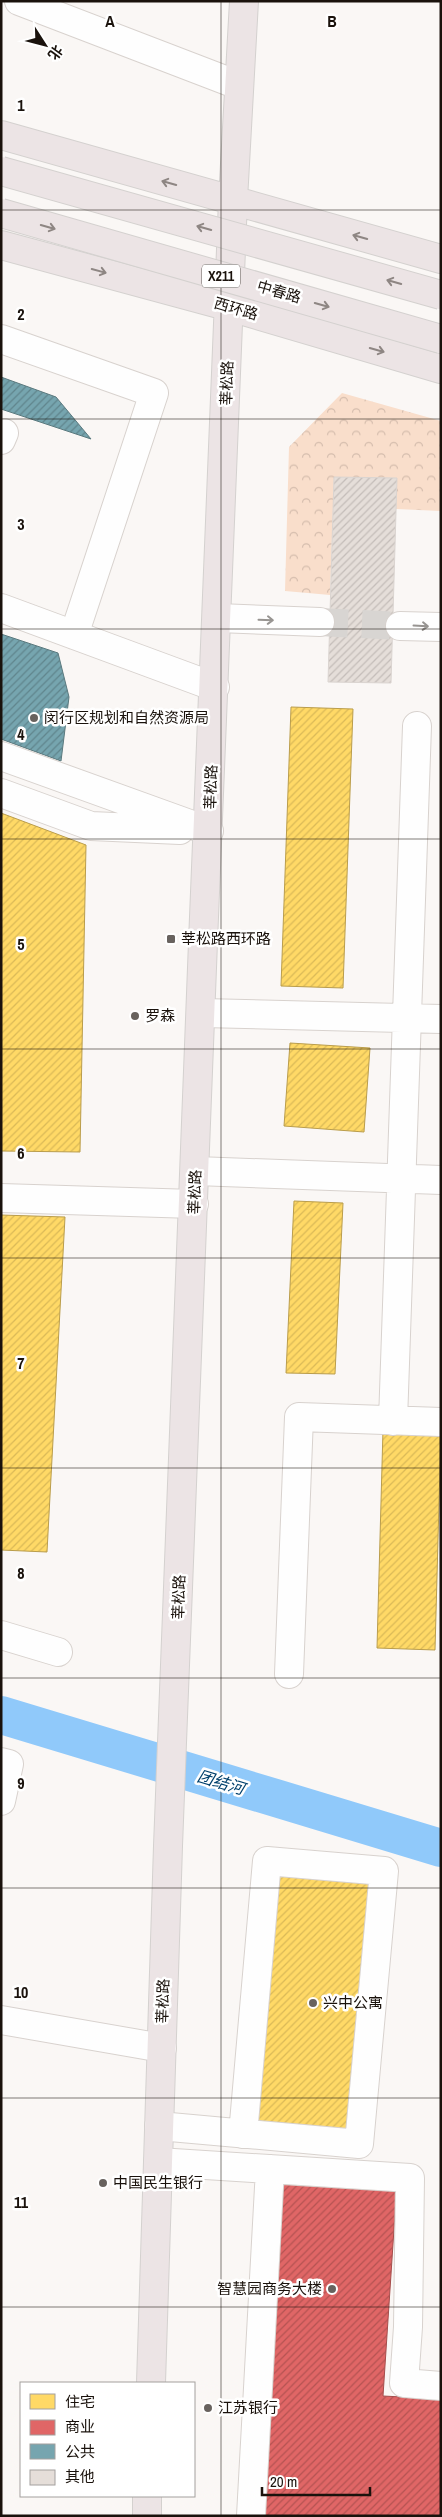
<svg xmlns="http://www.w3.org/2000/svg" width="442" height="2517" viewBox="0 0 442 2517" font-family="'Archivo Narrow','Noto Sans SC',sans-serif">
  <defs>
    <pattern id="forest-crowns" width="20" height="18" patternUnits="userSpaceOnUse" patternTransform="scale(1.25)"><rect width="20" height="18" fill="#f9decb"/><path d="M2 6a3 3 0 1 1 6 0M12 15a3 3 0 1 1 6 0" fill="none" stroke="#d5bdad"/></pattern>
    <pattern id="homes-hatch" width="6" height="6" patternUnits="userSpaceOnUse" patternTransform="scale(1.25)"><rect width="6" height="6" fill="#ffd966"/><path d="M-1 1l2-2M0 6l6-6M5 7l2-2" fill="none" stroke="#dab957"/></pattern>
    <pattern id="shops-hatch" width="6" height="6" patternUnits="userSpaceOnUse" patternTransform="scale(1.25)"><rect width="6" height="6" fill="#e06666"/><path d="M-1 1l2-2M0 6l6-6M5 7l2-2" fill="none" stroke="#b55352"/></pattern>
    <pattern id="public-hatch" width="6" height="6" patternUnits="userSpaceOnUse" patternTransform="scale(1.25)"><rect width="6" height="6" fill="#76a5af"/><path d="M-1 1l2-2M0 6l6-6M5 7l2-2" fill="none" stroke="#60858d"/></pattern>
    <pattern id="building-hatch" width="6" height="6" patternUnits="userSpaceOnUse" patternTransform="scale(1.25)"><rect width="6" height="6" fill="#e5ded9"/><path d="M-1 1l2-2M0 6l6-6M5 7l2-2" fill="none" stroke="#c4bdb9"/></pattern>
  </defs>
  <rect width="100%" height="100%" fill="#faf7f5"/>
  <path fill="url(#forest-crowns)" d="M342 393 441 421V511L396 509 397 478 334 477 330 595 285 591 289 447Z"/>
  <path fill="url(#homes-hatch)" stroke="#ba9d4b" d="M291 707 353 709 343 988 281 986Z
    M1 813 86 845 80 1152 1 1151Z
    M290 1043 370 1048 364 1132 284 1126Z
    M294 1201 343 1203 335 1374 286 1373Z
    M1 1215 65 1217 47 1552 1 1550Z
    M383 1429 441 1430 435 1650 377 1648Z
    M267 1861 384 1871 359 2144 243 2134Z"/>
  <path fill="url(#shops-hatch)" stroke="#a54d4b" d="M283 2176 397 2183 383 2396 441 2399V2516H259Z"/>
  <path fill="url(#public-hatch)" stroke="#5a797e" d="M1 377 56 397 91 439 1 409Z
    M1 634 58 653 69 697 61 761 1 739Z"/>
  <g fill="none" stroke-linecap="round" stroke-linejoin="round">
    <path stroke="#90c9fa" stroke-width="38" d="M1 1715 441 1848"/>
  </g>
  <path fill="url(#building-hatch)" stroke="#dad4d0" d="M334 477 397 478 391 683 328 682Z"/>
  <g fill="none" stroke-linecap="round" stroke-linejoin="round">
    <path stroke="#d8d5d2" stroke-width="28" stroke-dasharray="28 14" stroke-linecap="butt" d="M320 622 400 626"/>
    <defs>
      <path id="minor" d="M19 1 238 85
        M1 339 154 393 74 635
        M1 440 4 433
        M1 608 215 687
        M218 618 320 622
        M400 626 441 627
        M1 756 209 831
        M1 793 91 826 180 830
        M202 1013 441 1019
        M196 1171 441 1180
        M1 1198 194 1204
        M393 1421 417 726
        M1 1635 58 1652
        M289 1674 299 1417 441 1422
        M1 1762 9 1764 1 1801
        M1 2020 162 2048
        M159 2126 359 2144 384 1871 267 1861 243 2134
        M158 2162 410 2178 408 2327 404 2383 441 2386
        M251 2516 270 2169"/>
      <path id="major" d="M1 135 441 259
        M1 245 230 307 441 369
        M151 2383 168 1846 203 942 233 200 244 1
        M147 2516V2496"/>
    </defs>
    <use href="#minor" stroke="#d8d2ce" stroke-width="30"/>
    <use href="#major" stroke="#d4d1cf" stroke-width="30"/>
    <use href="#minor" stroke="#fefefe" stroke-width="28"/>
    <use href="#major" stroke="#ece4e5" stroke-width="28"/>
    <defs>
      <path id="major-bridge" d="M1 171 441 295
        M1 213 441 339"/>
    </defs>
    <use href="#major-bridge" stroke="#d4d1cf" stroke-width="30" stroke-linecap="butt"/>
    <use href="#major-bridge" stroke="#ece4e5" stroke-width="28"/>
  </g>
  <defs><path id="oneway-shaft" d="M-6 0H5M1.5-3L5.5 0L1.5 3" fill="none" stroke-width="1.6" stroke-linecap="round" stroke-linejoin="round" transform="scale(1.25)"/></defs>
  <g stroke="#8e8683">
    <use href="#oneway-shaft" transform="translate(169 183) rotate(-164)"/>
    <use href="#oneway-shaft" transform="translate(48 227) rotate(16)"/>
    <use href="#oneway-shaft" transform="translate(204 228) rotate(-164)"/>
    <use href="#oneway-shaft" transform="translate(360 237) rotate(-164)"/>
    <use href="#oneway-shaft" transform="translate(99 271) rotate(15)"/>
    <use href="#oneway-shaft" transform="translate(394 282) rotate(-164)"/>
    <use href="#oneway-shaft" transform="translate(322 305) rotate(16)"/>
    <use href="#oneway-shaft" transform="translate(377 350) rotate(16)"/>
  </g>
  <g stroke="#979491">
    <use href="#oneway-shaft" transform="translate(266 620) rotate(2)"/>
    <use href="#oneway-shaft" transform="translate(421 626) rotate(3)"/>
  </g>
  <path fill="none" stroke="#1a120c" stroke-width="1" stroke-opacity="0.55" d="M221 1V2516M1 210H441M1 419H441M1 629H441M1 839H441M1 1049H441M1 1258H441M1 1468H441M1 1678H441M1 1888H441M1 2098H441M1 2307H441"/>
  <g fill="#68625e" stroke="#fff" stroke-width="2">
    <circle cx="34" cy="718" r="5"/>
    <rect x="166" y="934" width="10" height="10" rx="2.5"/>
    <circle cx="135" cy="1016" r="5"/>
    <circle cx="313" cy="2003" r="5"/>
    <circle cx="103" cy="2183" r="5"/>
    <circle cx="332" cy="2289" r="5"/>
    <circle cx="208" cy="2408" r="5"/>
  </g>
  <g text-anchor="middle" stroke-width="5" stroke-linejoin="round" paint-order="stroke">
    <rect fill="#fff" stroke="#5f5955" stroke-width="1" x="202" y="264.5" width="38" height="23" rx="4"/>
    <g font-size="14" font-weight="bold" fill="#1a120c">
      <text x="221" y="281">X211</text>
    </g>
    <g font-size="15" fill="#1a120c" stroke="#fff">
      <text transform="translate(279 292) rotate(16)" y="5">中春路</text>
      <text transform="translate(236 309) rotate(16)" y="5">西环路</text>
      <text transform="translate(227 383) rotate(-88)" y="5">莘松路</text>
      <text transform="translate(211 787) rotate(-88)" y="5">莘松路</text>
      <text transform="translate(195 1192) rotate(-88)" y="5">莘松路</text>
      <text transform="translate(179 1597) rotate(-88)" y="5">莘松路</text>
      <text transform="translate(163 2001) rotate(-88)" y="5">莘松路</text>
    </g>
    <g font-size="15" fill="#1a120c" stroke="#fff" text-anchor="start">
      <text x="44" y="723">闵行区规划和自然资源局</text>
      <text x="181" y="944">莘松路西环路</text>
      <text x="145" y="1021">罗森</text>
      <text x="323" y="2008">兴中公寓</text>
      <text x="113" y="2188">中国民生银行</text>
      <text x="322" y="2294" text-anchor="end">智慧园商务大楼</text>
      <text x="218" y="2413">江苏银行</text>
    </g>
    <g font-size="16" font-style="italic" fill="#00406c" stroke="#fff">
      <text transform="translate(221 1782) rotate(17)" y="6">团结河</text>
    </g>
  </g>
  <g font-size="16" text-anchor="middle" font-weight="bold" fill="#1a120c" stroke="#fff" stroke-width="5" stroke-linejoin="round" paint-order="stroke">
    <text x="110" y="27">A</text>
    <text x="332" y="27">B</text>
    <text x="21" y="111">1</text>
    <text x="21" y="320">2</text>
    <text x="21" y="530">3</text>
    <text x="21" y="740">4</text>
    <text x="21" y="950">5</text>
    <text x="21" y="1159">6</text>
    <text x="21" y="1369">7</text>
    <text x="21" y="1579">8</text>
    <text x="21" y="1789">9</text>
    <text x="21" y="1998">10</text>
    <text x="21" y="2208">11</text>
  </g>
  <rect width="442" height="2517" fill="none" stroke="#1a120c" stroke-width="5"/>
  <rect x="20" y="2382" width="175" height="115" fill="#ffffff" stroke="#a3a09e"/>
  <rect x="30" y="2394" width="25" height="15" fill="#ffd966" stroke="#a3a09e"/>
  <text x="65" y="2407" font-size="15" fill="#1a120c">住宅</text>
  <rect x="30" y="2420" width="25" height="15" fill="#e06666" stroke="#a3a09e"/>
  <text x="65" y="2432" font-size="15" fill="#1a120c">商业</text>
  <rect x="30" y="2444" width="25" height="15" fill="#76a5af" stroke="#a3a09e"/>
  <text x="65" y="2457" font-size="15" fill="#1a120c">公共</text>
  <rect x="30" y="2470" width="25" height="15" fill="#e5ded9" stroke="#a3a09e"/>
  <text x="65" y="2482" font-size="15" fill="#1a120c">其他</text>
  <g transform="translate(45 45) rotate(126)" stroke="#ffffff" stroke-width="4" paint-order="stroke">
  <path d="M0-4L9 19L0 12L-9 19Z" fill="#1a120c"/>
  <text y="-8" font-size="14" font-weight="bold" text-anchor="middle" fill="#1a120c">北</text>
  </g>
  <path d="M262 2487v8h108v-8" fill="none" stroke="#1a120c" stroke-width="2.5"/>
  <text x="270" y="2487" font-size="15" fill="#1a120c" stroke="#ffffff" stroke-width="4" paint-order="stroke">20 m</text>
</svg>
